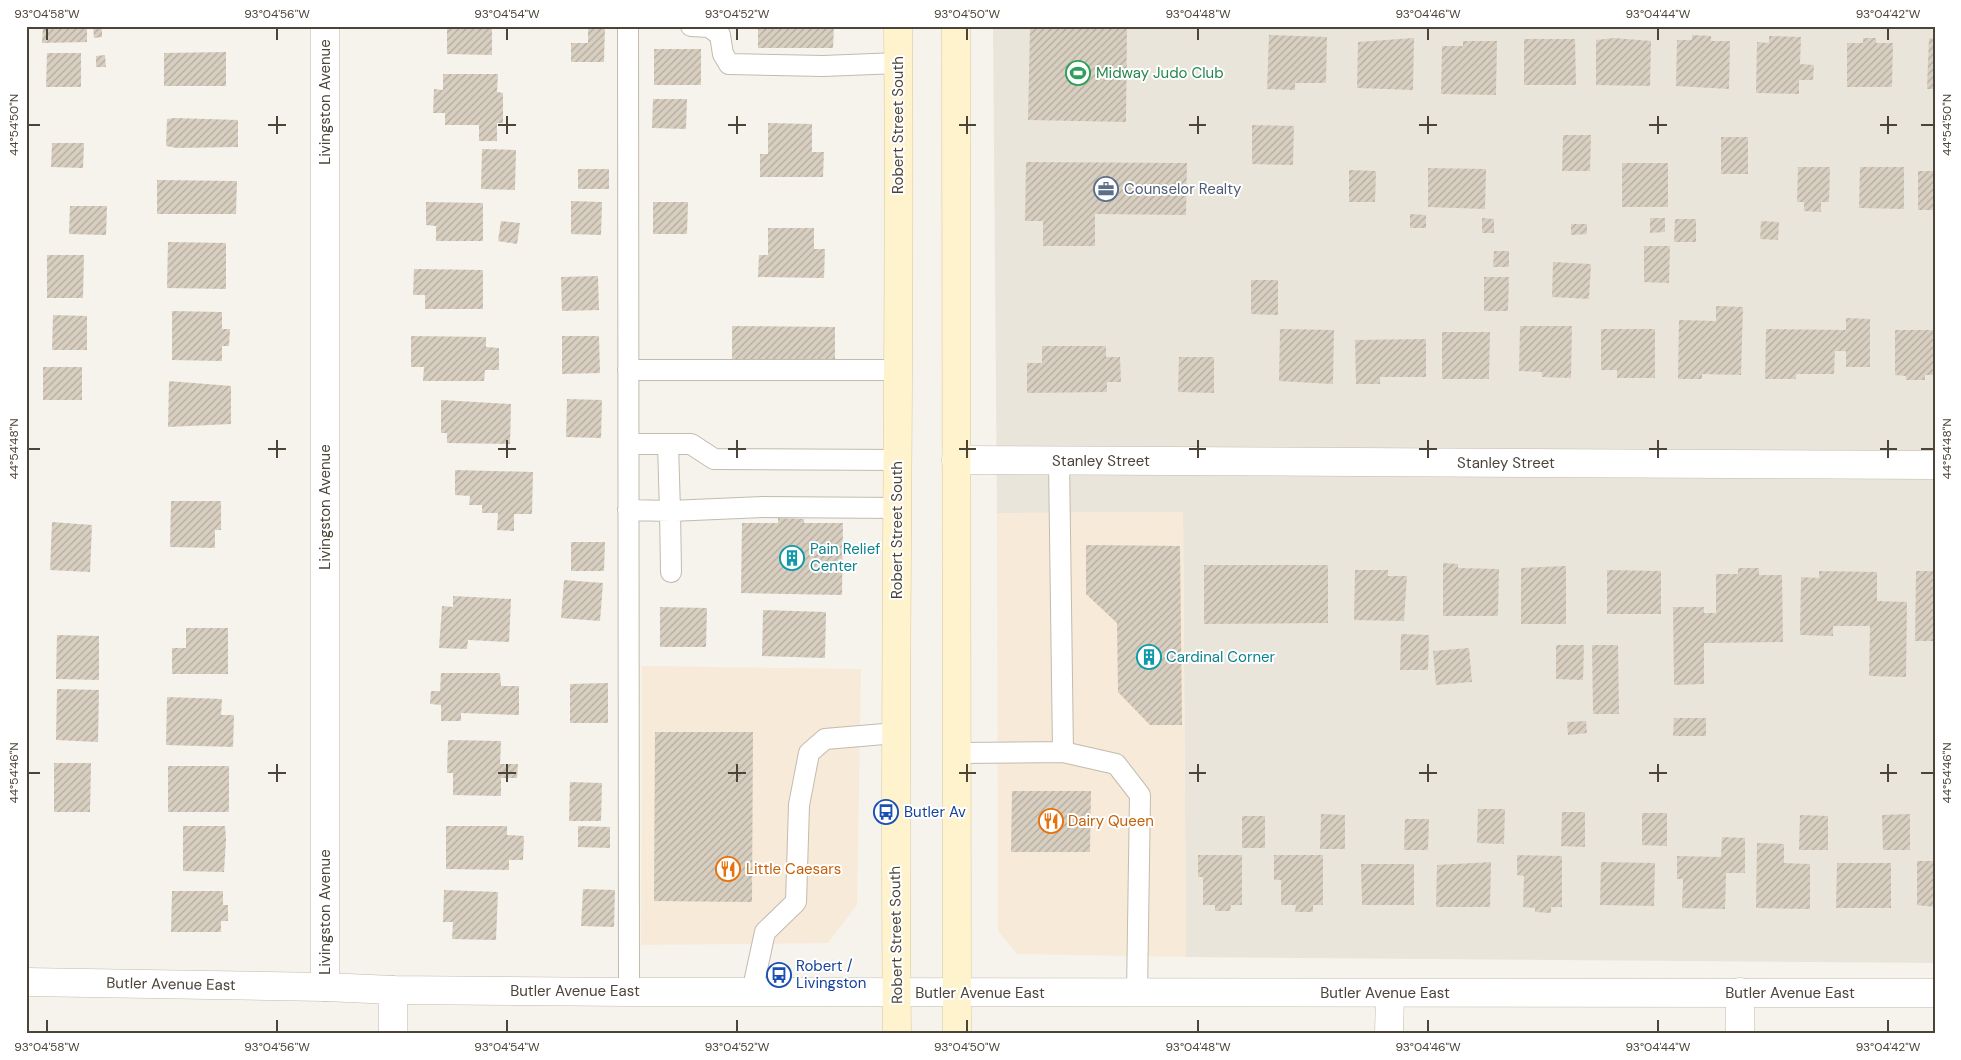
<svg xmlns="http://www.w3.org/2000/svg" width="1961" height="1060" viewBox="0 0 1961 1060" font-family="'DM Sans',sans-serif">
  <defs>
    <pattern id="building-hatch" width="6" height="6" patternUnits="userSpaceOnUse" patternTransform="scale(1.25)"><rect width="6" height="6" fill="#d8cfc1"/><path d="M-1 1l2-2M0 6l6-6M5 7l2-2" fill="none" stroke="#b1aa9e"/></pattern>
  </defs>
  <rect width="100%" height="100%" fill="#f6f3ec"/>
  <path fill="#eae5da" d="M993 26H1935V963L1186 957 1183 512 997 513Z"/>
  <path fill="#f7ead8" d="M1183 512 1186 957 1017 954 998 931 997 513Z
    M642 666 861 669 857 905 828 943 641 945Z"/>
  <path fill="url(#building-hatch)" d="M43 26H87V42L42 43Z
    M93 26H102V37L94 38Z
    M447 26H492V55L447 54Z
    M588 26H605L604 62H571V43H588Z
    M758 26H834L833 48H758Z
    M1030 26H1127L1126 122 1028 120Z
    M1269 35 1327 37 1326 83H1295V90L1267 89Z
    M1692 35 1711 36V41H1730L1729 89 1676 86 1677 40H1692Z
    M1769 36 1801 37 1800 64 1814 65 1813 80H1799V94L1756 93 1757 42 1769 43Z
    M1414 38 1413 90 1357 88 1358 42Z
    M1614 38 1651 41 1650 86 1596 85V40Z
    M1863 38H1876V43H1893L1892 87H1847V43H1863Z
    M1929 38 1935 39V89H1927Z
    M1524 39H1575L1576 85H1524Z
    M1463 41H1497L1496 95 1441 94 1442 46H1463Z
    M654 49H701V85H654Z
    M226 52V86H164V53Z
    M47 53H81V87H46Z
    M105 55 106 67H96V56Z
    M443 74H498L497 92 503 93V123H497V141H479V125H445V113H433L434 89 443 90Z
    M653 99H687L686 129 652 128Z
    M175 118 238 120V147L177 148 166 146 167 119Z
    M768 123 812 124V152H824L823 177H760V154H768Z
    M1252 125 1294 126 1293 165 1252 164Z
    M1563 135H1591L1590 171H1562Z
    M1721 137H1748V174H1721Z
    M52 143H84L83 168 51 167Z
    M482 149 516 150 515 190 481 189Z
    M1026 162 1187 163 1186 215 1095 214V246H1043V221H1025Z
    M1622 163H1668V207H1622Z
    M1798 167H1830L1829 202H1821V212L1804 211V202H1797Z
    M1860 167H1904V209L1859 208Z
    M1428 168 1486 169 1485 209 1428 207Z
    M578 169H609V189H578Z
    M1349 170 1376 171 1375 202H1349Z
    M1918 171H1935V210H1918Z
    M157 180 237 181 236 214H157Z
    M571 201 602 202 601 235 571 234Z
    M426 202 483 203V241H436V226L426 225Z
    M653 202H688L687 234H653Z
    M70 206H107L106 235 69 234Z
    M1410 214 1426 215V228H1410Z
    M1482 218 1494 219V233H1482Z
    M1650 218H1665V232L1650 233Z
    M1675 219H1696V242H1674Z
    M501 221 520 223 517 244 498 241Z
    M1761 221 1779 222 1778 240 1760 239Z
    M1571 224H1587V234L1571 235Z
    M768 228H814V249H825L824 278 758 277 759 255H768Z
    M168 242 226 243V289L167 288Z
    M1644 246H1670L1669 283 1644 282Z
    M1494 251H1509V267H1493Z
    M47 255H84L83 298H47Z
    M1553 262 1591 264 1589 299 1552 297Z
    M414 269 483 270V309H425V295H413Z
    M598 276 599 310 562 311 561 277Z
    M1484 277H1509L1508 311H1484Z
    M1251 280H1278V315L1251 314Z
    M1716 306 1743 307 1741 375 1702 374V379H1678L1679 320 1716 321Z
    M172 311 222 312V329H230L229 346H222V361L172 360Z
    M53 315 87 316V350H52Z
    M1846 318 1870 319V367H1846V351H1835L1834 374H1796V379H1765L1766 329 1846 330Z
    M732 326 835 327V364H732Z
    M1520 326H1572L1571 378 1542 377V372L1519 371Z
    M1280 329 1334 330 1333 384 1279 381Z
    M1601 329H1655V378H1617V370H1601Z
    M1895 330H1935V375H1925V380H1906V376L1895 375Z
    M1442 332H1490L1489 379H1442Z
    M411 336 486 337V347L499 348V370H485L484 381H423L424 367H411Z
    M562 336H599L600 373 562 374Z
    M1426 339V377H1380V384H1356L1355 340Z
    M1042 346H1106V357H1120L1121 382H1107V392L1027 393V363H1042Z
    M1179 357H1214V393L1178 392Z
    M43 367H82V400H43Z
    M169 381 231 386V424L168 427Z
    M567 399 602 400 601 438 566 437Z
    M441 400 511 404 510 444 447 443V433H441Z
    M455 470 533 472 532 514H514V531L497 530 498 513H482V505H469L470 496 455 495Z
    M171 501H221V530H215V548L170 547Z
    M778 518 804 519V523H843L842 595 741 593 742 523H778Z
    M52 522 92 525 90 572 50 570Z
    M571 542H605L604 571H571Z
    M1086 545 1180 546 1182 725H1150L1118 692 1117 623 1086 594Z
    M1443 563 1458 564V568L1499 569 1498 616H1443Z
    M1204 565H1328V623L1204 624Z
    M1566 566V624H1521V568Z
    M1738 568H1759V575H1782L1783 642 1704 643V684L1674 685 1673 607H1704V613H1716V574H1738Z
    M1355 570H1388V576H1407L1404 621 1354 620Z
    M1607 570 1661 571V614H1607Z
    M1819 571 1877 572V601L1907 602 1906 677 1869 676 1870 626H1833V636L1800 635 1801 577 1819 578Z
    M1916 571H1935V641H1915Z
    M564 580 603 583 600 621 561 618Z
    M453 596 511 599 509 642 468 640 467 649 439 648 442 606 453 607Z
    M660 607 707 608 706 647H660Z
    M763 610 826 612 825 658 762 656Z
    M186 628H228V674H172V648H186Z
    M1401 634 1429 635 1428 670H1400Z
    M57 635 99 636V680L56 679Z
    M1556 645H1584L1583 680 1556 679Z
    M1592 645H1618L1619 714H1593Z
    M1469 648 1472 682 1436 685 1433 651Z
    M441 673H500L501 686H519V715L461 713V721H441V705L430 704 431 691H440Z
    M608 683V723H570V684Z
    M57 689 99 690 98 742 56 740Z
    M167 697 222 699 221 715H234L233 747 166 745Z
    M1674 718H1706V736H1673Z
    M1586 721 1587 733 1568 735 1567 722Z
    M655 732H753L752 902 654 901Z
    M448 740 501 741 500 764H518L517 778H501V796L453 795V773H447Z
    M54 763H91L90 812H54Z
    M168 766H229V812H168Z
    M570 782 602 783 601 821H569Z
    M1012 791H1091L1090 852H1011Z
    M1478 809H1505L1504 844 1477 843Z
    M1562 812H1585V847L1561 846Z
    M1642 813H1667V846L1642 845Z
    M1321 814 1345 815V849H1320Z
    M1910 814V850H1883L1882 815Z
    M1800 815 1828 816V850H1799Z
    M1242 816H1265V848H1242Z
    M1405 819H1429L1428 850H1404Z
    M183 826H225L226 840 224 872 183 871Z
    M446 826H507V835L524 836 523 860H509V870L446 869Z
    M578 826 610 827V848L578 847Z
    M1722 837 1745 838V873H1726L1725 909 1682 908 1683 879H1677V856L1721 857Z
    M1757 843 1784 844V863L1810 864V909L1756 908Z
    M1198 855H1242V905H1231L1230 911H1215V905H1203V877H1198Z
    M1274 855H1323V905H1313V912H1295L1296 905H1281V880H1274Z
    M1517 855 1562 856V907H1551V913L1535 912V908L1523 907 1524 876 1517 875Z
    M1917 861H1935V907L1917 905Z
    M1491 862 1490 907H1436L1437 865Z
    M1601 862 1655 863 1654 906 1600 905Z
    M1837 863H1891V908H1836Z
    M1361 864H1414V905H1362Z
    M583 889 615 890 614 927 581 926Z
    M444 890 498 892 496 940 452 939 453 922H443Z
    M172 891H223V905H228V921H221V932H171Z"/>
  <g fill="none" stroke-linecap="round" stroke-linejoin="round">
    <defs>
      <path id="service" d="M628 26 629 992
        M691 26 709 27 720 35 723 54 729 64 823 66 898 63
        M628 370H898
        M629 444H691L714 459 897 460
        M1059 460 1063 752 1116 764 1140 795 1137 993
        M628 510 670 511 668 444
        M671 572 670 511 763 507 897 508
        M957 753 1063 752
        M752 992 765 932 796 902 799 805 809 753 825 739 896 733"/>
      <path id="minor" d="M325 26V987
        M956 460 1935 465
        M393 990V1034
        M1389 1034 1390 994
        M1740 1034V992"/>
      <path id="tertiary" d="M26 982 325 987 393 990 629 992 1935 993"/>
      <path id="secondary" d="M956 26 957 1034
        M897 1034C893 698 901 362 898 26"/>
    </defs>
    <use href="#service" stroke="#c2bbae" stroke-width="22"/>
    <use href="#minor" stroke="#c2bbae" stroke-width="29"/>
    <use href="#tertiary" stroke="#c2bbae" stroke-width="29"/>
    <use href="#secondary" stroke="#d6c79b" stroke-width="29"/>
    <use href="#service" stroke="#fff" stroke-width="20"/>
    <use href="#minor" stroke="#fff" stroke-width="28"/>
    <use href="#tertiary" stroke="#fff" stroke-width="28"/>
    <use href="#secondary" stroke="#fff3cd" stroke-width="28"/>
  </g>
  <path fill="none" stroke="#4b4439" stroke-width="2" d="M47 28V40M277 28V40M507 28V40M737 28V40M967 28V40M1198 28V40M1428 28V40M1658 28V40M1888 28V40M277 116V134M507 116V134M737 116V134M967 116V134M1198 116V134M1428 116V134M1658 116V134M1888 116V134M28 125H40M268 125H286M498 125H516M728 125H746M959 125H976M1189 125H1206M1419 125H1437M1649 125H1667M1880 125H1897M1921 125H1934M277 440V458M507 440V458M737 440V458M967 440V458M1198 440V458M1428 440V458M1658 440V458M1888 440V458M28 449H40M268 449H286M498 449H516M728 449H746M959 449H976M1189 449H1206M1419 449H1437M1649 449H1667M1880 449H1897M1921 449H1934M277 764V782M507 764V782M737 764V782M967 764V782M1198 764V782M1428 764V782M1658 764V782M1888 764V782M28 773H40M268 773H286M498 773H516M728 773H746M959 773H976M1189 773H1206M1419 773H1437M1649 773H1667M1880 773H1897M1921 773H1934M47 1020V1032M277 1020V1032M507 1020V1032M737 1020V1032M967 1020V1032M1198 1020V1032M1428 1020V1032M1658 1020V1032M1888 1020V1032"/>
  <defs>
    <symbol id="stadium-ring" viewBox="-11 -11 22 22"><circle r="9.5" fill="#fff" stroke="#2e9e5b" stroke-width="1.5"/><path d="M0-5a6.5 5 0 1 0 0 10a6.5 5 0 1 0 0-10ZM-3.5-1.8h7v3.6h-7Z" fill="#2e9e5b"/></symbol>
    <symbol id="office-ring" viewBox="-11 -11 22 22"><circle r="9.5" fill="#fff" stroke="#5c6f8a" stroke-width="1.5"/><path d="M-6-3h4V-5.5h4V-3h4V5H-6ZM-1-4.5V-3h2v-1.5ZM-6 0V1H6V0Z" fill="#5c6f8a"/></symbol>
    <symbol id="building-ring" viewBox="-11 -11 22 22"><circle r="9.5" fill="#fff" stroke="#0f9aa8" stroke-width="1.5"/><path d="M-4-6H4V6H1V3H-1V6H-4ZM-2.5-4.3h1.7v1.8h-1.7ZM.8-4.3h1.7v1.8H.8ZM-2.5-1h1.7V.8h-1.7ZM.8-1h1.7V.8H.8Z" fill="#0f9aa8"/></symbol>
    <symbol id="bus-ring" viewBox="-11 -11 22 22"><circle r="9.5" fill="#fff" stroke="#1a4fb4" stroke-width="1.5"/><path d="M-5-6H5V4H4V6H2V4H-2V6H-4V4H-5ZM-3.5-4V0h7V-4ZM-3.5 1.2v1.5H-2V1.2ZM2 1.2v1.5H3.5V1.2Z" fill="#1a4fb4"/></symbol>
    <symbol id="restaurant-ring" viewBox="-11 -11 22 22"><circle r="9.5" fill="#fff" stroke="#e8710a" stroke-width="1.5"/><path d="M-5-6h1v4h1v-4h1v4h1v-4h1v5L-1.5 .5V6h-2V.5L-5-1ZM5-6V6H3V1.5H1.5Q1.5-4 5-6Z" fill="#e8710a"/></symbol>
  </defs>
  <g fill-rule="evenodd">
    <use href="#stadium-ring" x="1064" y="59" width="28" height="28"/>
    <use href="#office-ring" x="1092" y="175" width="28" height="28"/>
    <use href="#building-ring" x="778" y="544" width="28" height="28"/>
    <use href="#building-ring" x="1135" y="643" width="28" height="28"/>
    <use href="#bus-ring" x="872" y="798" width="28" height="28"/>
    <use href="#restaurant-ring" x="1037" y="807" width="28" height="28"/>
    <use href="#restaurant-ring" x="714" y="855" width="28" height="28"/>
    <use href="#bus-ring" x="765" y="961" width="28" height="28"/>
  </g>
  <g text-anchor="middle" stroke-width="4" stroke-linejoin="round" paint-order="stroke">
    <g font-size="15" fill="#27864d" stroke="#fff" text-anchor="start">
      <text x="1096" y="78">Midway Judo Club</text>
    </g>
    <g font-size="15" fill="#4b4439" stroke="#fff">
      <text transform="translate(325 102) rotate(-90)" y="5">Livingston Avenue</text>
      <text transform="translate(898 125) rotate(-90)" y="5">Robert Street South</text>
      <text x="1101" y="466">Stanley Street</text>
      <text x="1506" y="468">Stanley Street</text>
      <text transform="translate(325 507) rotate(-90)" y="5">Livingston Avenue</text>
      <text transform="translate(897 530) rotate(-90)" y="5">Robert Street South</text>
      <text transform="translate(325 912) rotate(-90)" y="5">Livingston Avenue</text>
      <text transform="translate(896 935) rotate(-91)" y="5">Robert Street South</text>
      <text transform="translate(171 984) rotate(1)" y="5">Butler Avenue East</text>
      <text x="575" y="996">Butler Avenue East</text>
      <text x="980" y="998">Butler Avenue East</text>
      <text x="1385" y="998">Butler Avenue East</text>
      <text x="1790" y="998">Butler Avenue East</text>
    </g>
    <g font-size="15" fill="#4e5e75" stroke="#fff" text-anchor="start">
      <text x="1124" y="194">Counselor Realty</text>
    </g>
    <g font-size="15" fill="#0d838f" stroke="#fff" text-anchor="start">
      <text x="810" y="554">Pain Relief<tspan x="810" dy="17">Center</tspan></text>
      <text x="1166" y="662">Cardinal Corner</text>
    </g>
    <g font-size="15" fill="#164399" stroke="#fff" text-anchor="start">
      <text x="904" y="817">Butler Av</text>
      <text x="796" y="971">Robert /<tspan x="796" dy="17">Livingston</tspan></text>
    </g>
    <g font-size="15" fill="#c56008" stroke="#fff" text-anchor="start">
      <text x="1068" y="826">Dairy Queen</text>
      <text x="746" y="874">Little Caesars</text>
    </g>
  </g>
  <rect width="1961" height="1060" fill="none" stroke="#ffffff" stroke-width="55"/>
  <rect x="28" y="28" width="1906" height="1004" fill="none" stroke="#4b4439" stroke-width="2"/>
  <g font-size="12" text-anchor="middle" fill="#4b4439">
    <text x="47" y="18">93°04'58"W</text>
    <text x="277" y="18">93°04'56"W</text>
    <text x="507" y="18">93°04'54"W</text>
    <text x="737" y="18">93°04'52"W</text>
    <text x="967" y="18">93°04'50"W</text>
    <text x="1198" y="18">93°04'48"W</text>
    <text x="1428" y="18">93°04'46"W</text>
    <text x="1658" y="18">93°04'44"W</text>
    <text x="1888" y="18">93°04'42"W</text>
    <text transform="translate(14 125) rotate(-90)" y="4">44°54'50"N</text>
    <text transform="translate(1947 125) rotate(-90)" y="4">44°54'50"N</text>
    <text transform="translate(14 449) rotate(-90)" y="4">44°54'48"N</text>
    <text transform="translate(1947 449) rotate(-90)" y="4">44°54'48"N</text>
    <text transform="translate(14 773) rotate(-90)" y="4">44°54'46"N</text>
    <text transform="translate(1947 773) rotate(-90)" y="4">44°54'46"N</text>
    <text x="47" y="1051">93°04'58"W</text>
    <text x="277" y="1051">93°04'56"W</text>
    <text x="507" y="1051">93°04'54"W</text>
    <text x="737" y="1051">93°04'52"W</text>
    <text x="967" y="1051">93°04'50"W</text>
    <text x="1198" y="1051">93°04'48"W</text>
    <text x="1428" y="1051">93°04'46"W</text>
    <text x="1658" y="1051">93°04'44"W</text>
    <text x="1888" y="1051">93°04'42"W</text>
  </g>
</svg>
